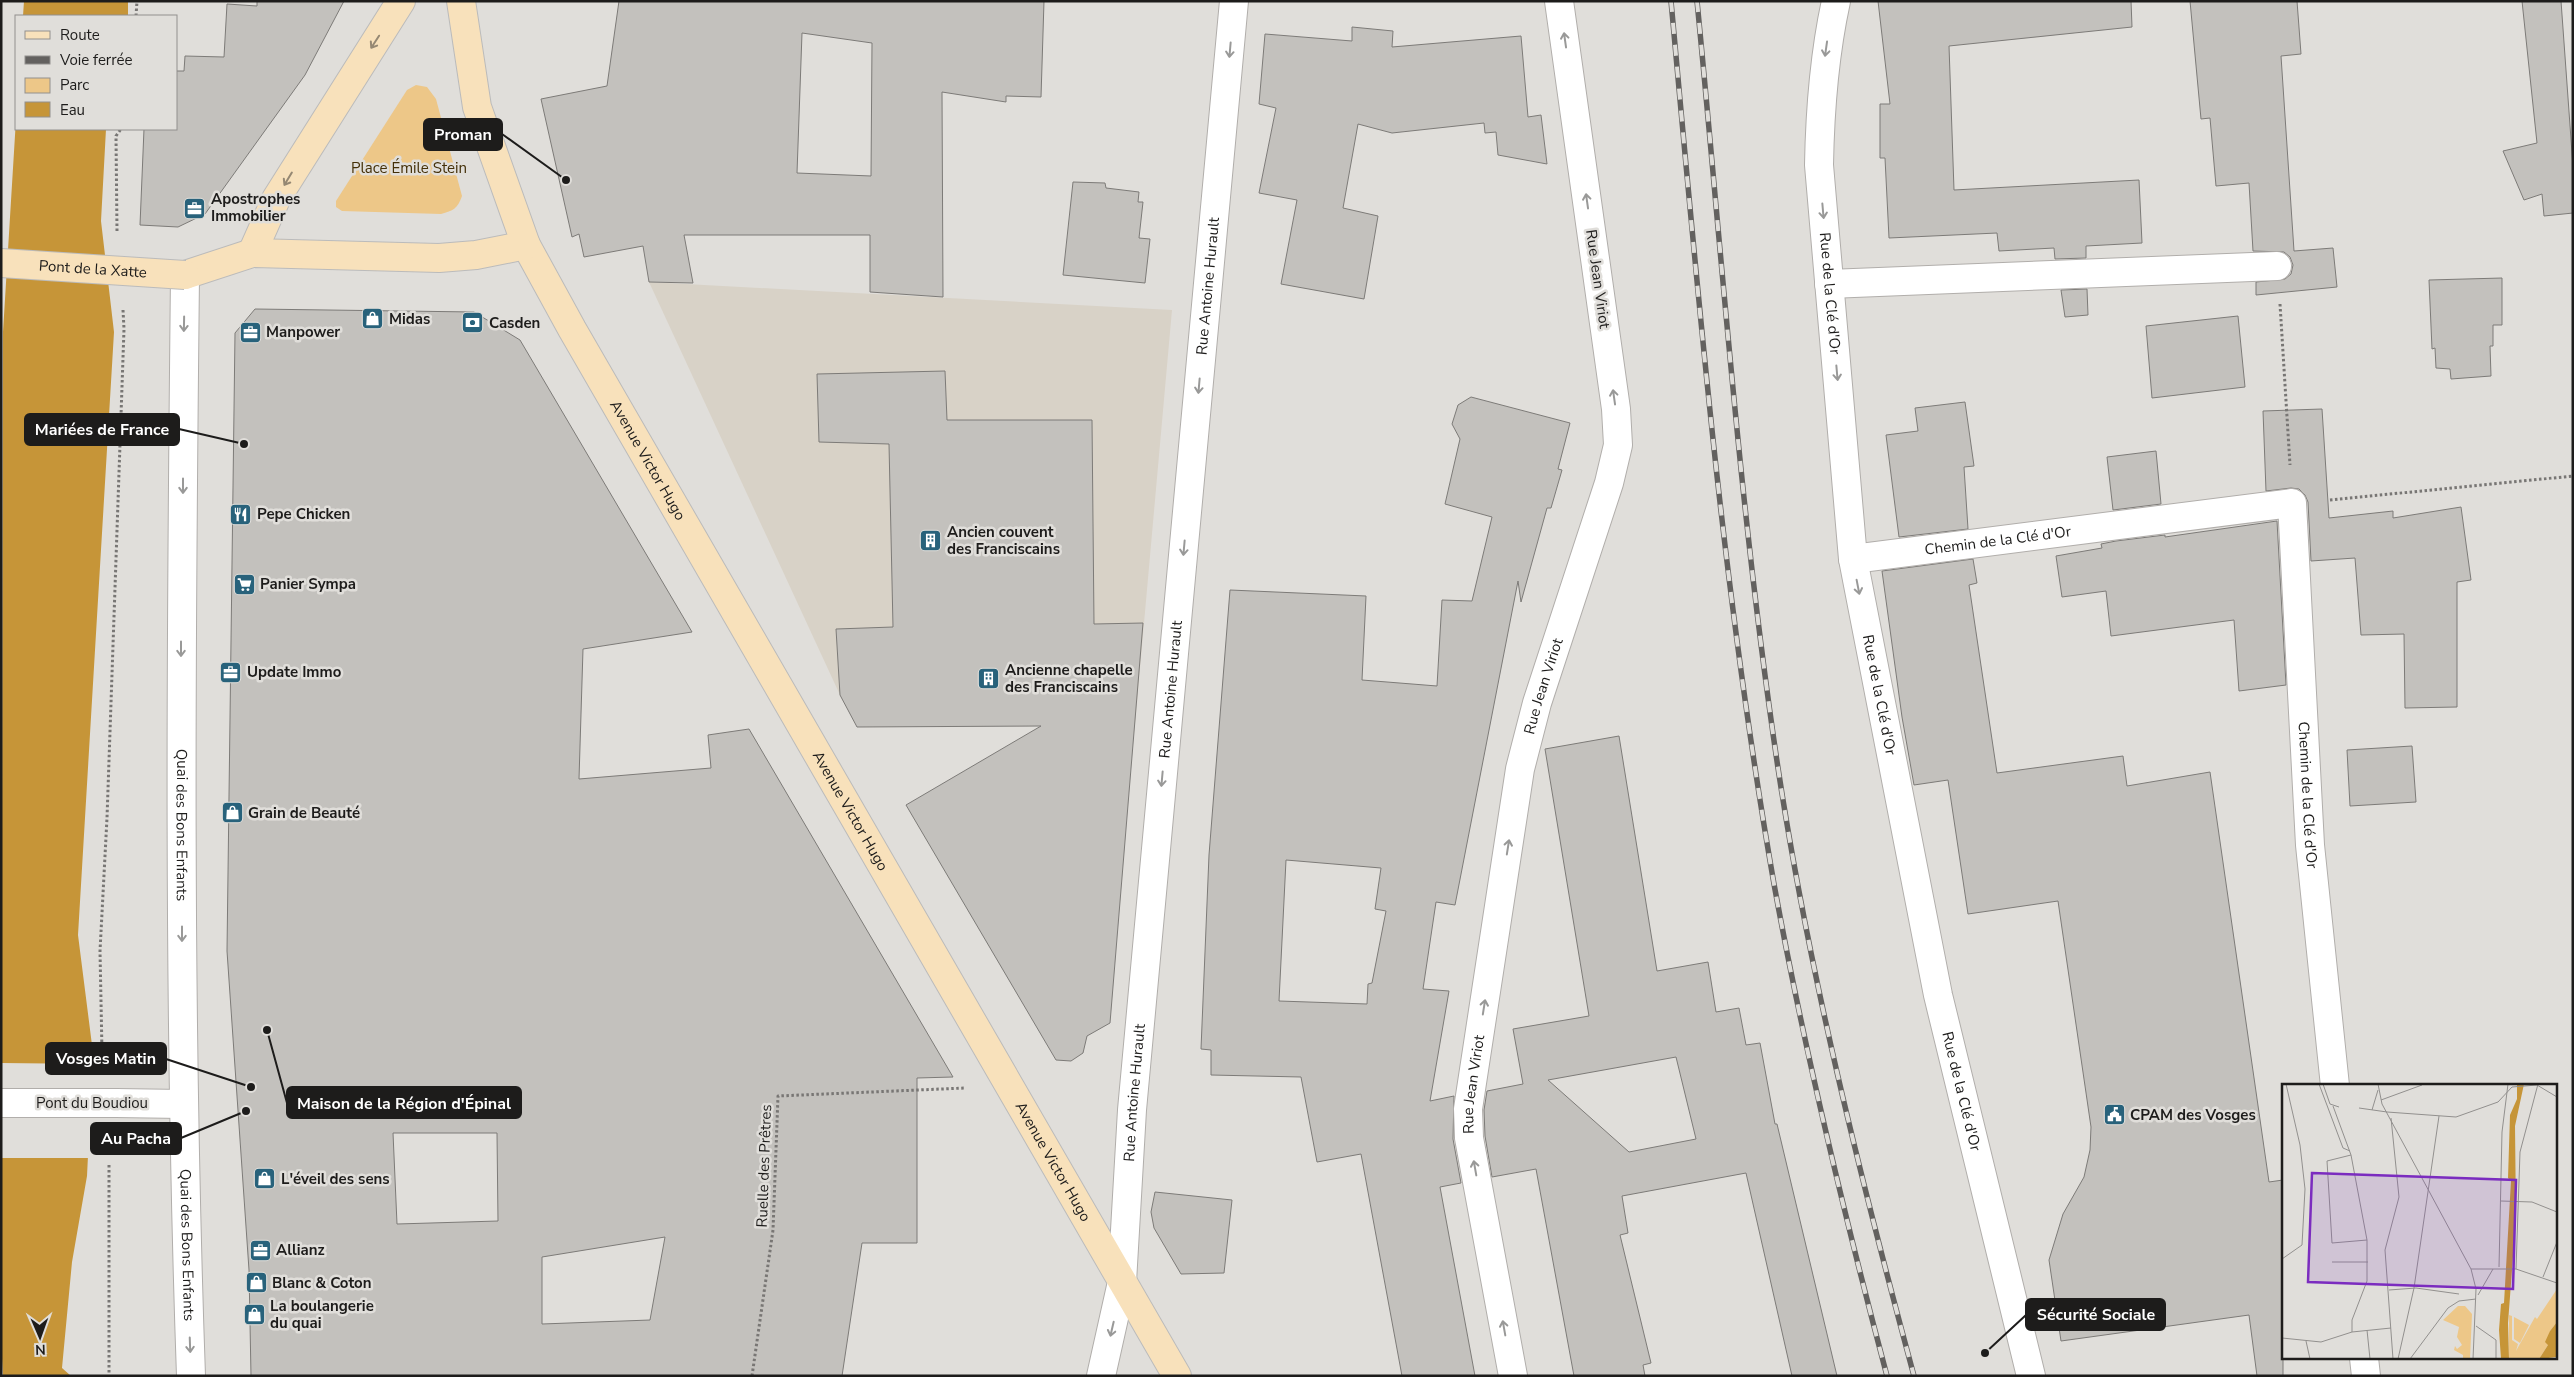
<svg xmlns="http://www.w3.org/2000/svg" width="2574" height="1377" viewBox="0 0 2574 1377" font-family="'Nunito Sans',sans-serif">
  <rect width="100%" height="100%" fill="#e0deda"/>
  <path fill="#d8d2c7" d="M649 282 1172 310 1135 724 857 727 840 695Z"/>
  <path fill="#edc788" d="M416 85 427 87 436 99 462 196C458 208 453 211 441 214L342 211 336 207V201L407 90Z"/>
  <path fill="#c69538" d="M24 1H128V16H23Z
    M16 119V129H106L101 221 114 332 78 935 93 1053 87 1176 72 1262 62 1368 71 1376H3L1 1341 3 332Z"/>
  <path fill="#e0deda" d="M1 1063 95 1064 90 1158H1Z"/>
  <path fill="#c3c1bd" stroke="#7d7b78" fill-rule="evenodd" d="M257 1H344L305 75 205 214 178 227 140 225 144 129H176V71H184L185 56 224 57 227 4 257 6Z
    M619 1H1044L1041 97 1006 96V102L942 92 943 297 870 292V235H684L693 283 649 282 643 246 584 257 579 234 572 237 541 99 607 86ZM802 33 872 43 871 176 797 173Z
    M1878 1H2131L2132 27 1949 46 1954 190 2139 180 2142 243 2086 246V258L2055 259 2054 248 1999 251 1997 233 1889 238 1885 158H1880V104H1890Z
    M2190 1H2297L2301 54 2281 56 2294 251 2333 248 2337 287 2256 295V282L2285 279 2291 274 2293 265 2290 257 2284 252 2253 251 2249 183 2216 186 2210 118 2201 119Z
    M2522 1H2561L2573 167V213L2544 216 2542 194 2524 200 2503 151 2537 143Z
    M1352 27 1393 31 1392 47 1521 36 1528 117 1541 115 1547 164 1498 155 1496 132 1485 133 1484 123 1392 133 1358 124 1343 208 1378 216 1364 299 1281 284 1297 200 1259 193 1276 108 1259 104 1265 34 1352 41Z
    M1073 182 1105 183 1106 188 1139 192 1138 202H1143L1139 238 1150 239 1145 283 1063 275Z
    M2502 278V325H2493V346H2490L2491 376 2451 379 2450 369 2436 368 2435 348 2432 349 2429 280Z
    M2087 289 2088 315 2065 317 2061 290Z
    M255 309 474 312 520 340 692 632 583 649 579 779 711 768 708 735 749 729 953 1077 917 1078V1243H862L842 1376H251L249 1270 227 951 235 333ZM393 1133H497L498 1221 397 1224ZM665 1237 650 1320 542 1324V1257Z
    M2238 316 2245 387 2152 398 2146 326Z
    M945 371 947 420H1092L1094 624 1143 623 1110 1023 1087 1036 1083 1053 1071 1061 1056 1060 906 805 1041 726 857 727 840 695 836 629 893 627 889 444 819 442 817 374Z
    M1471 397 1570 423 1558 469 1562 470 1551 508H1547L1521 602 1518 581 1455 905 1436 902 1423 989 1449 991 1430 1101 1454 1096 1453 1139 1461 1183 1440 1187 1475 1376H1402L1361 1154 1317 1162 1301 1077 1211 1075V1050L1201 1049 1209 855 1230 590 1366 596 1362 680 1437 686 1442 600 1472 601 1492 517 1445 504 1460 439 1452 424 1458 405ZM1286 860 1381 868 1375 909 1386 911 1372 983 1368 984 1367 1004 1279 1001Z
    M1965 402 1974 466 1964 467 1968 529 1899 537 1886 435 1918 431 1915 408Z
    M2322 409 2329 518 2393 511V518L2461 507 2471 580 2457 582V707L2405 708 2404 634 2361 635 2355 558 2311 561 2308 502 2305 495 2299 489 2291 488 2266 491 2263 411Z
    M2156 451 2161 504 2113 510 2107 457Z
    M2277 521 2286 685 2239 691 2234 620 2111 636 2106 591 2062 597 2056 556 2102 548 2101 544 2116 541 2165 535V537Z
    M1973 559 1977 583 1969 585 1997 773 2123 756 2127 786 2210 772 2269 1182 2283 1180V1376H2257L2249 1315 2061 1341 2049 1260 2063 1214 2084 1177 2090 1150 2091 1127 2058 901 1968 914 1948 780 1914 785 1902 717 1882 571Z
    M1619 736 1657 971 1708 962 1716 1012 1739 1008 1746 1045 1760 1043 1775 1124H1777L1837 1376H1792L1746 1173 1622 1196 1628 1233 1620 1235 1651 1363 1643 1365 1645 1376H1574L1536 1169 1492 1177 1485 1136 1484 1110 1487 1091 1523 1084 1513 1029 1589 1016 1545 749ZM1676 1057 1696 1139 1629 1152 1548 1080Z
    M2412 746 2416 802 2350 806 2347 750Z
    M1155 1192 1232 1200 1224 1273 1181 1274 1154 1228 1151 1212Z"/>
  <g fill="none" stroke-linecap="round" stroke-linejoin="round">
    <defs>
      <g id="minor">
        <path id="s1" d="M1836 1C1824 56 1820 109 1819 165L1853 559 1938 995 2031 1376"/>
        <path id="s2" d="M185 275C181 642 178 1009 191 1376"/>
        <path d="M1829 284 2277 266"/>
        <path id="s3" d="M1853 559 2292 503 2310 845 2335 1086"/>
        <path d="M116 1103 183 1104"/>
        <path d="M2364 1358 2366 1376"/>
        <path id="s4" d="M1101 1376 1122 1282 1132 1110 1234 1"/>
        <path id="s5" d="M1513 1376 1469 1138 1468 1109 1520 769 1537 703 1609 483 1618 445 1616 409 1559 1"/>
      </g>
      <g id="major">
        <path id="s6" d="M461 1 477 107 526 245 572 329 1177 1376"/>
        <path d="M252 253 276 199 401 1"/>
        <path d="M185 275 252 253 439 258 476 255 526 245"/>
      </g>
    </defs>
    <use href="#minor" stroke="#b1aeab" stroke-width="30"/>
    <use href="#major" stroke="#bbb" stroke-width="30"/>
    <path stroke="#787674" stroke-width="3" stroke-dasharray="2.5 2.5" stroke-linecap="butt" d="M136 16 137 1
      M117 231 116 136 121 129
      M2280 304 2290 465
      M2330 500 2573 476
      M102 1052 100 951 107 818 124 329 123 310
      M109 1165V1376
      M752 1376 773 1230 778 1096 965 1088"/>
    <use href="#minor" stroke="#fff" stroke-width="28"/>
    <use href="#major" stroke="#f8e1bb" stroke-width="28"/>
    <defs>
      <path id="rail" d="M1671 1C1698 296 1723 593 1774 884 1804 1049 1844 1214 1887 1376
        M1697 1C1722 257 1740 514 1778 768 1809 973 1860 1176 1914 1376"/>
    </defs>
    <use href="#rail" stroke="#63615f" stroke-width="5.5"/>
    <use href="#rail" stroke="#e0deda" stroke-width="4" stroke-dasharray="11" stroke-linecap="butt"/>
    <defs>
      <path id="minor-bridge" d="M1 1103H116"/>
      <g id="major-bridge">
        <path id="s7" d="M1 263 185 275"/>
      </g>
    </defs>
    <use href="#minor-bridge" stroke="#b1aeab" stroke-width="30" stroke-linecap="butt"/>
    <use href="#major-bridge" stroke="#bbb" stroke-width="30" stroke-linecap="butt"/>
    <use href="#minor-bridge" stroke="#fff" stroke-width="28"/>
    <use href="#major-bridge" stroke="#f8e1bb" stroke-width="28"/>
  </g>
  <defs><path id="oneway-shaft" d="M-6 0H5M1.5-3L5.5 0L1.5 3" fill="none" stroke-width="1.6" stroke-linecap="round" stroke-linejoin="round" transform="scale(1.25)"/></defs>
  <g stroke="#999998">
    <use href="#oneway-shaft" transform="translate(1565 40) rotate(-98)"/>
    <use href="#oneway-shaft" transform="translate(1826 49) rotate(98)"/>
    <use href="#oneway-shaft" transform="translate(1230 50) rotate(95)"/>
    <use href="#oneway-shaft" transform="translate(1587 201) rotate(-98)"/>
    <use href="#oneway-shaft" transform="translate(1823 211) rotate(85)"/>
    <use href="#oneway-shaft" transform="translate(184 324) rotate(91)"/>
    <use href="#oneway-shaft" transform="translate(1837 373) rotate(85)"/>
    <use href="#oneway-shaft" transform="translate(1199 386) rotate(95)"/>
    <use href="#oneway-shaft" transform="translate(1614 397) rotate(-98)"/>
    <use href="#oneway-shaft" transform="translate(183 486) rotate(90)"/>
    <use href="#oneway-shaft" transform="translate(1184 548) rotate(95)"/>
    <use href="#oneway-shaft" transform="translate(1858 587) rotate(79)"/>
    <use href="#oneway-shaft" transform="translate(181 649) rotate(90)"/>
    <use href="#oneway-shaft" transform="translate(1162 779) rotate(95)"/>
    <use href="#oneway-shaft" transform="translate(1508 847) rotate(-81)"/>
    <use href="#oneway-shaft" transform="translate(182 934) rotate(90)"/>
    <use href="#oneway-shaft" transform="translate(1484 1007) rotate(-81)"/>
    <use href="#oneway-shaft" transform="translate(1475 1168) rotate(-100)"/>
    <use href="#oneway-shaft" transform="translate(1504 1328) rotate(-100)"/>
    <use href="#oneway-shaft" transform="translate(1112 1329) rotate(103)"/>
    <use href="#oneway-shaft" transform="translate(190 1345) rotate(88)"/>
  </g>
  <g stroke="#958873">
    <use href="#oneway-shaft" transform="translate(375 42) rotate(123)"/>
    <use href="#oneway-shaft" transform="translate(288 179) rotate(121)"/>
  </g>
  <defs>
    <symbol id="office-square" viewBox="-11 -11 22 22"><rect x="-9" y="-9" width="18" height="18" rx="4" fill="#28627b" stroke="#e0deda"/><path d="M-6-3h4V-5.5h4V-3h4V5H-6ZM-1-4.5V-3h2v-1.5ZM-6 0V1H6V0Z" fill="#fff"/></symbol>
    <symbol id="shop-square" viewBox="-11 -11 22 22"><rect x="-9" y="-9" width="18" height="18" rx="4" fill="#28627b" stroke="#e0deda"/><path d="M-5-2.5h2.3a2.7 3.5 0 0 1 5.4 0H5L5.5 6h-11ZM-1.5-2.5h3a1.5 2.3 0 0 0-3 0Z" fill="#fff"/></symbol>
    <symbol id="bank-square" viewBox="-11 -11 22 22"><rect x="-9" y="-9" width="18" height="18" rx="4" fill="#28627b" stroke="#e0deda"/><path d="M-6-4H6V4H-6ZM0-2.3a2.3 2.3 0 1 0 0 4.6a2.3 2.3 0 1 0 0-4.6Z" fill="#fff"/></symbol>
    <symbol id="restaurant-square" viewBox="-11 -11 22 22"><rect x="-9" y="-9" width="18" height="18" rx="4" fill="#28627b" stroke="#e0deda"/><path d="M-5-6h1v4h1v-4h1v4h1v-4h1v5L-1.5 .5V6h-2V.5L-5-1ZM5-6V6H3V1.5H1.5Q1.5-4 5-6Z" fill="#fff"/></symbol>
    <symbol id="building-square" viewBox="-11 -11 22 22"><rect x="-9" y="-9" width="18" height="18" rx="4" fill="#28627b" stroke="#e0deda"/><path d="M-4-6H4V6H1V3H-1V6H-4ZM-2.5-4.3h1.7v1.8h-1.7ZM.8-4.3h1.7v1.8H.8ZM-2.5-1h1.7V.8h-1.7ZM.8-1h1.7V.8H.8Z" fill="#fff"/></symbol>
    <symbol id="supermarket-square" viewBox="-11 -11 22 22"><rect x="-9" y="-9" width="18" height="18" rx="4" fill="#28627b" stroke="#e0deda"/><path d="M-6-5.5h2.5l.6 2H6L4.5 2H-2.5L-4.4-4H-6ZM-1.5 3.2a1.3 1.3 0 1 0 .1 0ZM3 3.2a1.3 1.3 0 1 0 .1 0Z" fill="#fff"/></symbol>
    <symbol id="civic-square" viewBox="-11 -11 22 22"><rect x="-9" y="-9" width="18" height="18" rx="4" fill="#28627b" stroke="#e0deda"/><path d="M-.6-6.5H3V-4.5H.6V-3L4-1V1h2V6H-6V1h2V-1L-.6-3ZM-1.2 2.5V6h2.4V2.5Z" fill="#fff"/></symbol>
  </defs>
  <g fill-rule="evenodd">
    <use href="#office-square" x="182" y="196" width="25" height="25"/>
    <use href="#shop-square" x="360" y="306" width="25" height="25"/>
    <use href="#bank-square" x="460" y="310" width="25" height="25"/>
    <use href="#office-square" x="238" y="320" width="25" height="25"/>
    <use href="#restaurant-square" x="228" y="502" width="25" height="25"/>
    <use href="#building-square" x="918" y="528" width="25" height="25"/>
    <use href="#supermarket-square" x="232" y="572" width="25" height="25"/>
    <use href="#office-square" x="218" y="660" width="25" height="25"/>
    <use href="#building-square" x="976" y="666" width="25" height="25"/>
    <use href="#shop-square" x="220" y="800" width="25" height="25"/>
    <use href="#civic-square" x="2102" y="1102" width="25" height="25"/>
    <use href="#shop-square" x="252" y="1166" width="25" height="25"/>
    <use href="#office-square" x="248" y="1238" width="25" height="25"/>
    <use href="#shop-square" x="244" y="1270" width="25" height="25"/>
    <use href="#shop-square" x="242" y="1302" width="25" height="25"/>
  </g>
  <g text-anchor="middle" stroke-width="5" stroke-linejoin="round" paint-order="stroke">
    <g font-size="15" fill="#432f07" stroke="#e0deda">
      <text x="409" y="173">Place Émile Stein</text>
    </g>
    <g font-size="15" font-weight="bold" fill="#1d1c1b" stroke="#e0deda" text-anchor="start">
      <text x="211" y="204">Apostrophes<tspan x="211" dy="17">Immobilier</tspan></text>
      <text x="389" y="324">Midas</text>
      <text x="489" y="328">Casden</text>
      <text x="266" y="337">Manpower</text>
      <text x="257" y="519">Pepe Chicken</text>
      <text x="947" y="537">Ancien couvent<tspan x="947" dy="17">des Franciscains</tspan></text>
      <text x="260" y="589">Panier Sympa</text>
      <text x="1005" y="675">Ancienne chapelle<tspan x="1005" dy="17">des Franciscains</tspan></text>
      <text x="247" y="677">Update Immo</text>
      <text x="248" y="818">Grain de Beauté</text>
      <text x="2130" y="1120">CPAM des Vosges</text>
      <text x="281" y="1184">L'éveil des sens</text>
      <text x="276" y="1255">Allianz</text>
      <text x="272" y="1288">Blanc &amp; Coton</text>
      <text x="270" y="1311">La boulangerie<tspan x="270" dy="17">du quai</tspan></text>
    </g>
    <g font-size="15" fill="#1d1c1b" stroke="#e0deda">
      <text dy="5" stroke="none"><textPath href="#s7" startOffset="92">Pont de la Xatte</textPath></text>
      <text transform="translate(1598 279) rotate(82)" y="5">Rue Jean Viriot</text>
      <text dy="5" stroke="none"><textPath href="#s4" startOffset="1096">Rue Antoine Hurault</textPath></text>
      <text dy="5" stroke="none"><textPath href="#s1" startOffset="294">Rue de la Clé d'Or</textPath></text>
      <text dy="5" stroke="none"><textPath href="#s6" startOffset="501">Avenue Victor Hugo</textPath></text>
      <text dy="5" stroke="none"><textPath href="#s3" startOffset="146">Chemin de la Clé d'Or</textPath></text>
      <text dy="5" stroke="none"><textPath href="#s5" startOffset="701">Rue Jean Viriot</textPath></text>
      <text dy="5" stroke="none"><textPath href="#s4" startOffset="691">Rue Antoine Hurault</textPath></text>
      <text dy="5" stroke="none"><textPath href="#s1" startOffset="699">Rue de la Clé d'Or</textPath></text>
      <text dy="5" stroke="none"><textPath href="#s3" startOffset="735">Chemin de la Clé d'Or</textPath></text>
      <text dy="5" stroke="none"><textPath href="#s6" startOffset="906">Avenue Victor Hugo</textPath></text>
      <text dy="5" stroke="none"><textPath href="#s2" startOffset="550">Quai des Bons Enfants</textPath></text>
      <text dy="5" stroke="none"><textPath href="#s5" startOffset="296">Rue Jean Viriot</textPath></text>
      <text dy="5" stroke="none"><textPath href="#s1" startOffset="1104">Rue de la Clé d'Or</textPath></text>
      <text dy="5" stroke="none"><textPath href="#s4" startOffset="286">Rue Antoine Hurault</textPath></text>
      <text x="92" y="1108">Pont du Boudiou</text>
      <text dy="5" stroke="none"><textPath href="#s6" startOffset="1311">Avenue Victor Hugo</textPath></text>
      <text transform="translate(764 1166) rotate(-88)" y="5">Ruelle des Prêtres</text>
      <text dy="5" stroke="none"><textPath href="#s2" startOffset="970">Quai des Bons Enfants</textPath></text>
    </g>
  </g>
  <g transform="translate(2282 1084)">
    <rect width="275" height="275" fill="#e0deda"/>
    <path d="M275 205V238L268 247 266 261 257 275H227V231L230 232V256L236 260 234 267 253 233 255 235ZM176 222H183L190 230 188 275H181V271L172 266 173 262 175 265 180 261 175 253 177 243 161 236ZM232 233 247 241 238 259 232 255Z" fill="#edc788"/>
    <path d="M235 0H242L233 42 234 133 226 239 227 275H219L217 246 219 220 222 219 229 97 226 94 228 31 235 15ZM275 238V273L257 275 266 261 263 258 268 247Z" fill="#c69538"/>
    <path fill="none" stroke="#92908e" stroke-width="1" d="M37 0 61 64 68 67M41 0 48 20 57 23M96 0 100 20 189 185 194 205 191 275M255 1 275 13M99 16 140 1M51 22 69 71 85 156V197L70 236V248M77 24 105 28M90 26 96 6M105 28 174 33 216 18 230 3 255 1M109 34 117 113 103 166 111 275M69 71 45 77 50 159 85 156M219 117 250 118 275 128M0 175 20 161 23 105 18 61 4 0M50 178H86M217 183 220 48 226 0M189 185H234L275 199M234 185 238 68 256 0M261 193 275 158M107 206 134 204 177 210M196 211 211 185M194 242 214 256V275M85 246 88 275M0 254 39 258 70 248 109 244M24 257 28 275M116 275 132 204 157 32M128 275 166 224 177 217 194 215"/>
    <path fill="#7b2cbf" fill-opacity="0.15" stroke="#7b2cbf" stroke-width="2.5" d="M30 89 234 96 231 205 26 198Z"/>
    <rect width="275" height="275" fill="none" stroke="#1d1c1b" stroke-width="2.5"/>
  </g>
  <path fill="none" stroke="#1d1c1b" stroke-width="2" d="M566 180L502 134M244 444L179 429M251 1087L166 1059M267 1030L287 1103M246 1111L181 1138M1985 1353L2026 1315"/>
  <g fill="#1d1c1b" stroke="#e0deda" stroke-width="2">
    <circle cx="566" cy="180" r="5"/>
    <circle cx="244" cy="444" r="5"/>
    <circle cx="251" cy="1087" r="5"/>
    <circle cx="267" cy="1030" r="5"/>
    <circle cx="246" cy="1111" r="5"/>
    <circle cx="1985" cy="1353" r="5"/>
  </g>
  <g fill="#1d1c1b" stroke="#1d1c1b" stroke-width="2">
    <rect x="424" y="119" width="78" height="31" rx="5"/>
    <rect x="25" y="414" width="154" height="31" rx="5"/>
    <rect x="46" y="1043" width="120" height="31" rx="5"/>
    <rect x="287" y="1087" width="234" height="31" rx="5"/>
    <rect x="91" y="1123" width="90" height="31" rx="5"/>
    <rect x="2026" y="1299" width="139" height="31" rx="5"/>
  </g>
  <g font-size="16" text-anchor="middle" font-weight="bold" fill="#fff">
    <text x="463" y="140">Proman</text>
    <text x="102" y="435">Mariées de France</text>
    <text x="106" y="1064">Vosges Matin</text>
    <text x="404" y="1109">Maison de la Région d'Épinal</text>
    <text x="136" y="1144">Au Pacha</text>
    <text x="2096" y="1320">Sécurité Sociale</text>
  </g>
  <rect width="2574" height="1377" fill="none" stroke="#1d1c1b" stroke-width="5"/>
  <rect x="15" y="15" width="162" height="115" fill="#e0deda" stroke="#92908e"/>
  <rect x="25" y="31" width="25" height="8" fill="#f8e1bb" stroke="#92908e"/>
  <text x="60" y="40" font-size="15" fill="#1d1c1b">Route</text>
  <rect x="25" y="56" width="25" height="8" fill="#63615f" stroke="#92908e"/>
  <text x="60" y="65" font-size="15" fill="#1d1c1b">Voie ferrée</text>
  <rect x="25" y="78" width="25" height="15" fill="#edc788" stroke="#92908e"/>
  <text x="60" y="90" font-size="15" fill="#1d1c1b">Parc</text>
  <rect x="25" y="102" width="25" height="15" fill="#c69538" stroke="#92908e"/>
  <text x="60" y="115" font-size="15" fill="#1d1c1b">Eau</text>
  <g transform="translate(40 1337) rotate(178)" stroke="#e0deda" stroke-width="4" paint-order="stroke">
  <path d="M0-4L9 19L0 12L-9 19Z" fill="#1d1c1b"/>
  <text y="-8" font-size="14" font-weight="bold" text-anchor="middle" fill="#1d1c1b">N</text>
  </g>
</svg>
